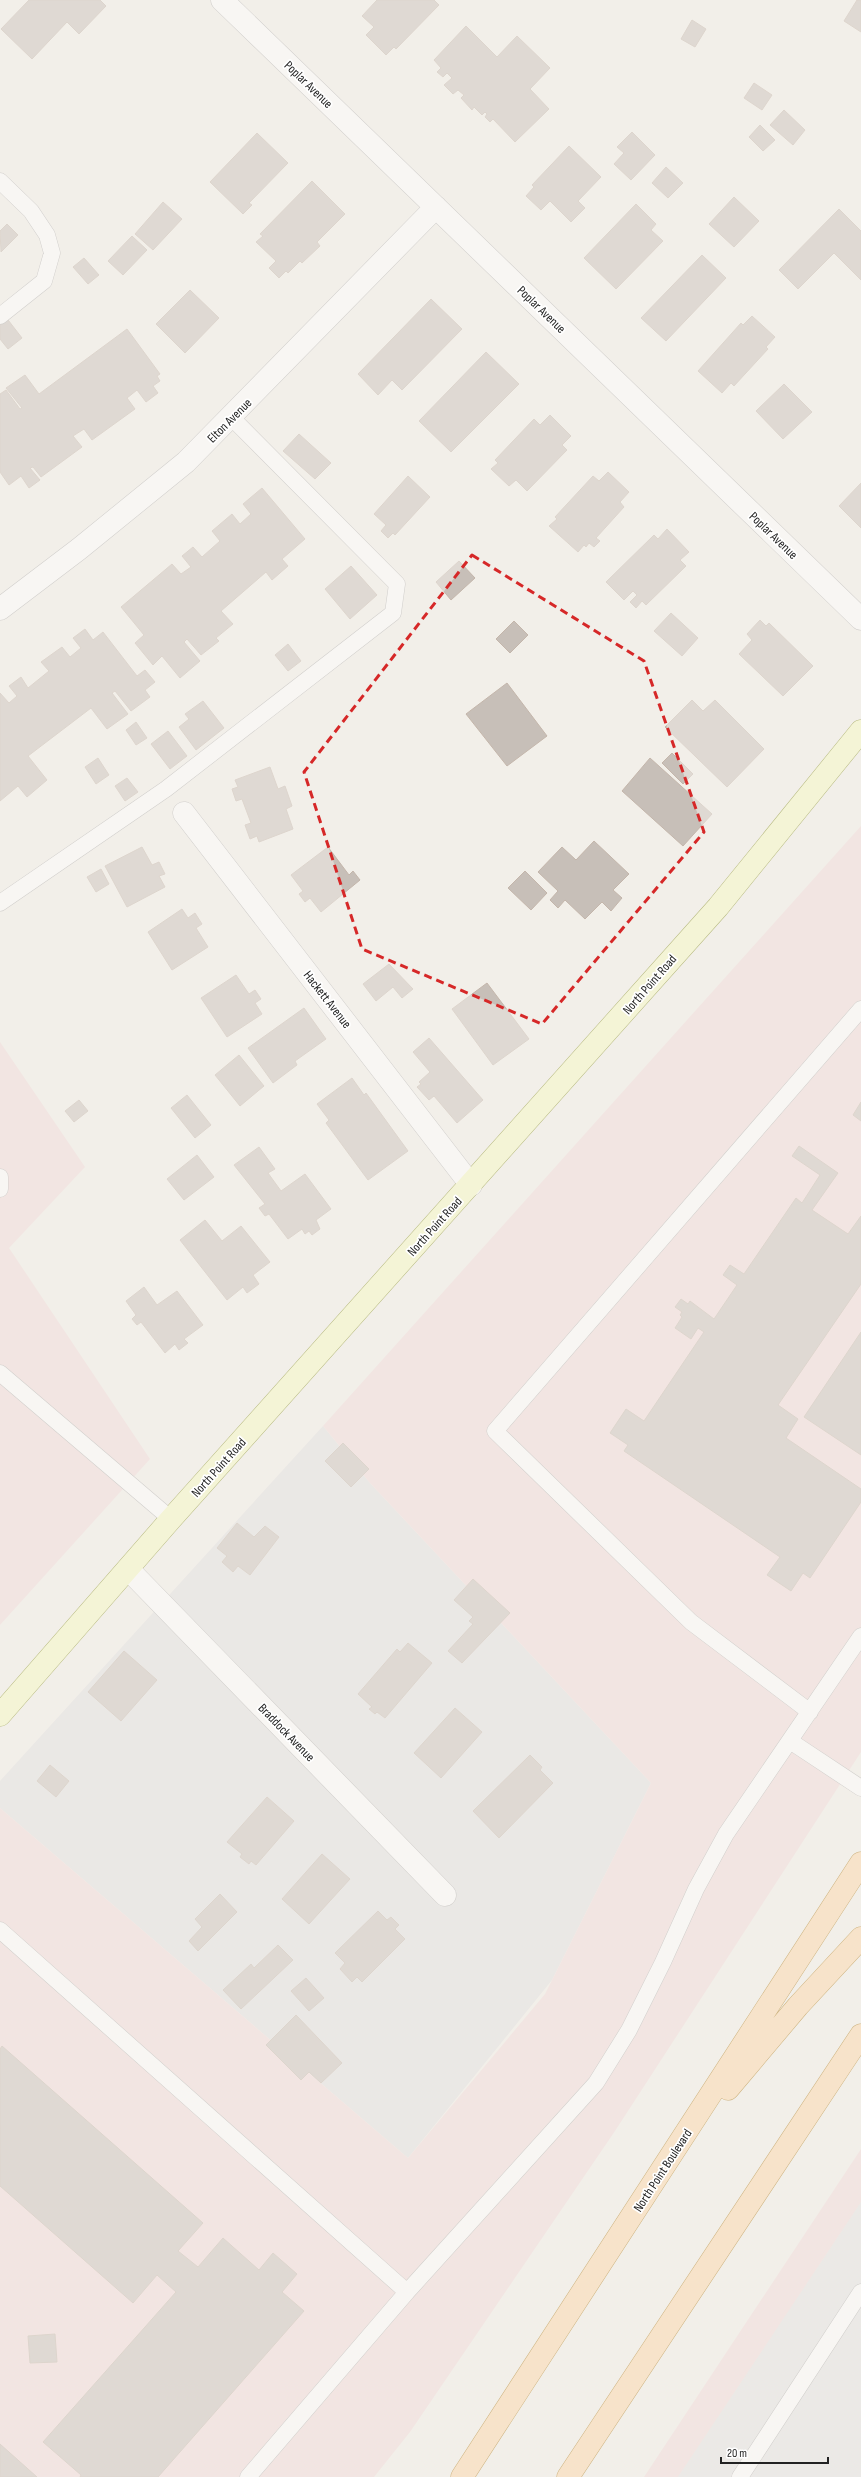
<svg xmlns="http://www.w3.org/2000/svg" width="861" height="2477" viewBox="0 0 861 2477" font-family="'Sofia Sans Condensed',sans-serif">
  <rect width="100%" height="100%" fill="#f2efe9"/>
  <path fill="#e0dfdf" d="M323 1426 370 1483 651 1783 552 1980 408 2158 0 1808V1781Z"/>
  <path fill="#f2dad9" d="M861 826V1752L615 2131 410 2432 374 2477H0V1808L408 2158 545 1994 651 1783 370 1483 323 1426Z
    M0 1042 85 1167 9 1248 150 1459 0 1625Z
    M861 2149V2477H644Z"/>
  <path fill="#e2e2e2" d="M861 2202V2477H678Z"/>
  <path fill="#c7bfb8" stroke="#c4b6ab" d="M29 0H100L106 6 79 34 67 22 32 59 1 29Z
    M377 0H434L439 5 396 49 394 47 386 55 366 35 374 27 362 16Z
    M857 0H861V32L844 21Z
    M692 20 706 29 695 47 681 39Z
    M466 26 497 57 517 36 550 68 530 89 549 109 515 142 493 119 490 122 485 117 487 114 485 112 482 115 474 107 472 110 461 98 464 95 458 90 453 94 444 85 452 78 447 73 443 77 437 72 441 68 434 60Z
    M754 83 772 95 762 110 744 98Z
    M784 110 805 130 793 145 770 125Z
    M760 125 775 140 763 151 749 137Z
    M632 132 655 155 631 180 614 164 624 153 617 147Z
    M257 133 288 163 249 203 252 205 243 214 210 182Z
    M569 146 601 177 578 201 585 208 571 222 550 201 541 210 526 196 534 187 532 185Z
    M666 167 683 183 668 198 652 183Z
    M312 181 345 214 317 242 320 246 302 263 300 261 288 273 286 271 279 278 269 268 276 261 256 242 263 236 260 234Z
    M734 197 759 221 734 247 709 224Z
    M163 202 182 219 153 250 135 234Z
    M636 204 656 224 651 230 663 241 616 289 584 258Z
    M839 209 861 231V280L834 253 798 289 779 270Z
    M7 224 18 235 1 252 0 231Z
    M132 236 147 250 123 275 108 261Z
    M702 255 726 278 666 341 641 318Z
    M84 258 99 275 88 284 73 267Z
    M190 290 219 318 185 353 156 324Z
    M431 299 462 329 402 390 392 380 378 395 358 374Z
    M5 316 22 338 8 349 0 339V320Z
    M752 316 775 337 766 347 768 349 734 386 731 383 722 393 698 371 741 323 743 325Z
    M127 329 160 374 157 376 160 381 153 386 158 393 146 402 137 390 127 398 135 409 92 440 84 429 73 436 82 447 41 477 33 467 30 468 40 480 29 488 21 476 9 485 0 472V394L6 390 20 409 22 408 6 388 25 375 39 394Z
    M486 352 519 384 451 452 419 421Z
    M784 384 812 412 783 439 756 411Z
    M550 415 571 436 562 445 567 450 527 491 516 480 509 486 491 469 498 463 495 460 534 419 540 425Z
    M299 434 331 463 315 479 283 451Z
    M608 472 629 492 620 502 624 507 596 538 600 541 594 547 589 543 586 547 584 545 578 552 549 526 557 519 555 517 593 476 599 481Z
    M408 476 430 497 395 535 393 533 388 538 381 531 386 525 374 514Z
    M861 483V528L839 506Z
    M262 488 305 539 282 559 288 566 272 580 266 572 221 611 233 624 216 638 219 641 201 655 187 639 184 642 200 661 180 678 162 656 153 665 135 643 144 635 121 607 172 564 181 574 191 567 182 556 193 547 202 557 220 541 212 531 232 514 240 524 251 514 243 504Z
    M667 529 689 552 680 560 686 566 646 605 642 601 636 608 630 602 637 595 633 591 624 600 606 582 654 535 658 539Z
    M459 561 475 578 451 600 436 582Z
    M351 566 377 595 350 619 325 589Z
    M671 613 698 638 682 656 654 631Z
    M760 620 766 626 769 623 813 666 783 696 739 654 752 640 747 634Z
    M514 621 528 635 510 653 496 639Z
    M85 629 93 640 103 632 137 676 145 670 155 682 145 690 150 697 131 711 115 691 112 693 128 714 107 729 91 708 28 756 47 780 27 797 18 786 0 801V693L9 703 17 696 9 686 21 677 28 688 49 671 41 662 62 647 70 657 81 648 73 638Z
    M288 644 301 661 288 671 275 655Z
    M507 683 547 736 507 766 466 714Z
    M692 700 703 711 715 700 764 749 727 787 665 727Z
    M203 701 224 728 196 750 179 727 189 719 185 714Z
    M136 722 147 738 136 745 126 730Z
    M168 731 187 756 170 769 151 744Z
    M672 753 693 774 683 784 662 763Z
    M98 758 109 775 96 784 85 767Z
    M650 758 712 814 683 846 622 791Z
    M270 767 278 789 285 786 292 806 286 809 293 829 259 842 257 836 250 839 245 825 251 823 242 799 236 801 232 789 238 787 235 780Z
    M127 778 138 792 125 801 115 786Z
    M594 841 629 874 613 890 622 898 611 911 602 902 585 919 565 900 558 908 550 900 558 891 538 872 562 847 576 860Z
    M142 847 152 865 159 862 165 874 159 876 165 887 127 907 105 866Z
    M328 847 349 875 353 871 360 880 321 912 310 898 305 902 299 894 303 891 291 875Z
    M101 869 109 884 96 892 87 877Z
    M525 871 547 893 531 910 508 888Z
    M182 909 188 918 195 913 202 924 196 928 208 947 172 970 148 932Z
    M389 964 413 989 402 998 393 987 376 1001 363 984Z
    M236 975 249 994 255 990 261 999 255 1003 262 1014 227 1037 201 998Z
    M487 983 529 1039 493 1065 452 1009Z
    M304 1008 326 1039 295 1061 297 1065 273 1083 248 1048Z
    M429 1038 483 1100 457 1123 434 1096 429 1100 417 1087 421 1084 419 1082 430 1072 413 1052Z
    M239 1055 264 1086 240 1106 215 1075Z
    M352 1078 364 1095 366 1093 408 1151 368 1180 326 1123 329 1120 317 1104Z
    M187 1095 211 1125 195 1138 171 1108Z
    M79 1100 88 1111 74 1122 65 1111Z
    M861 1102V1121L853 1115Z
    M799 1146 838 1173 812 1210 848 1234 861 1216V1284L778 1405 798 1419 786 1438 861 1489V1502L810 1578 803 1573 791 1591 767 1575 780 1557 624 1451 628 1445 610 1433 626 1409 644 1421 704 1332 698 1328 691 1339 675 1328 682 1317 680 1315 682 1312 675 1307 681 1299 688 1304 690 1301 714 1319 737 1285 723 1275 730 1265 744 1274 796 1198 802 1203 820 1175 792 1156Z
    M259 1147 275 1169 268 1173 281 1191 305 1174 331 1209 316 1220 320 1229 312 1235 309 1231 305 1234 302 1229 288 1239 269 1214 265 1216 259 1208 265 1204 234 1165Z
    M197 1155 214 1177 184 1200 167 1179Z
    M205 1220 222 1241 241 1226 270 1262 253 1275 259 1284 247 1293 243 1287 227 1300 180 1240Z
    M144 1287 157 1305 177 1291 203 1325 184 1339 188 1343 179 1350 175 1344 165 1353 141 1322 137 1325 132 1319 136 1315 126 1301Z
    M861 1332V1455L804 1417Z
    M343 1443 369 1469 351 1487 325 1461Z
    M237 1523 254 1537 265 1526 279 1537 250 1575 238 1566 233 1572 222 1562 227 1556 217 1548Z
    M473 1579 510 1613 462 1663 448 1651 473 1624 469 1621 473 1617 454 1600Z
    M408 1643 432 1663 385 1718 377 1712 375 1714 369 1709 372 1707 358 1694 397 1649 400 1652Z
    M124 1651 157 1680 121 1721 88 1692Z
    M455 1708 482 1732 441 1778 414 1753Z
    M530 1755 542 1767 540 1770 553 1783 499 1838 473 1811Z
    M50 1765 69 1781 56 1797 37 1781Z
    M267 1797 294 1821 256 1865 251 1861 249 1864 240 1857 242 1854 227 1842Z
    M322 1854 350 1879 309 1924 282 1899Z
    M220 1894 237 1912 198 1951 189 1941 202 1927 195 1919Z
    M378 1911 387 1920 391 1917 399 1925 395 1929 405 1939 362 1982 357 1977 352 1982 340 1969 345 1963 335 1953Z
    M278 1945 293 1960 241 2009 223 1990 251 1964 254 1968Z
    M306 1978 324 1998 309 2011 291 1991Z
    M296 2015 342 2063 321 2083 309 2072 301 2080 266 2045Z
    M2 2046 203 2223 178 2251 198 2267 223 2238 259 2270 273 2253 297 2274 282 2292 304 2311 158 2477H80L81 2475 43 2442 176 2292 157 2275 133 2303 0 2186V2049Z
    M55 2334 57 2362 30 2363 28 2336Z
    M0 2444 37 2477H0Z"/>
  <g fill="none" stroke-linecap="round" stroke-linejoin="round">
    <defs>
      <path id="lane" d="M0 181 31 211 47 235 52 253 44 281 0 316
        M0 903 166 789 393 613 397 584 232 418
        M0 1177V1189
        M0 1373 171 1519
        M810 1712 691 1622 495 1431 861 1009
        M790 1741 861 1788
        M0 1930 407 2292
        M248 2477 407 2292 596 2083 629 2030 663 1962 696 1889 726 1834 861 1636
        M740 2477 861 2292"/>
      <path id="street" d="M222 0 861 619
        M0 609 79 549 186 462 436 207
        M184 813 471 1185
        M128 1569 445 1895"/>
      <path id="secondary" d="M0 1715 171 1519 718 907 861 731"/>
      <path id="primary" d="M728 2089 798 2006 861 1938
        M462 2477 861 1863
        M568 2477 861 2035"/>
    </defs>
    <use href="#lane" stroke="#a9a9a9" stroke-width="17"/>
    <use href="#street" stroke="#a9a9a9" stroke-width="23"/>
    <use href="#secondary" stroke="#707d05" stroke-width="23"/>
    <use href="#primary" stroke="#a06b00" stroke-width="23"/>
    <use href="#lane" stroke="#fff" stroke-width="16"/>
    <use href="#street" stroke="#fff" stroke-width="22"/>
    <use href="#secondary" stroke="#f7fabf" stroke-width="22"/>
    <use href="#primary" stroke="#fcd6a4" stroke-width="22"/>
  </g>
  <path d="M0 0H861V2477H0ZM472 555 644 661 704 832 542 1024 362 949 304 772Z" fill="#f2efe9" fill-opacity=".55" fill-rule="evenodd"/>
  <path fill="none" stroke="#d62828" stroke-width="3" stroke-dasharray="8 5" stroke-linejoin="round" d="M472 555 644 661 704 832 542 1024 362 949 304 772Z"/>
  <g text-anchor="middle" stroke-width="3.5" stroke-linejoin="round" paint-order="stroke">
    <g font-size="13" fill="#222" stroke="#fff">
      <text transform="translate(309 84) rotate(44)" y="5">Poplar Avenue</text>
      <text transform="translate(542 309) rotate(44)" y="5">Poplar Avenue</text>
      <text transform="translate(229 420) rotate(-45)" y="5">Elton Avenue</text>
      <text transform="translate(774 535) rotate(44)" y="5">Poplar Avenue</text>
      <text transform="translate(649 984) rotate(-49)" y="5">North Point Road</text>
      <text transform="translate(328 999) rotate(52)" y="5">Hackett Avenue</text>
      <text transform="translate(434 1226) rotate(-48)" y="5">North Point Road</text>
      <text transform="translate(218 1467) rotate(-48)" y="5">North Point Road</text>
      <text transform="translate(287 1732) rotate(46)" y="5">Braddock Avenue</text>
      <text transform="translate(662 2170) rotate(-57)" y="5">North Point Boulevard</text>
    </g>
  </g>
  <path d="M721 2457v6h107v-6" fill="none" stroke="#222222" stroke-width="2"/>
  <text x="727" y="2457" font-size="12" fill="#222222" stroke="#ffffff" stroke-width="3" paint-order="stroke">20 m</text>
</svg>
